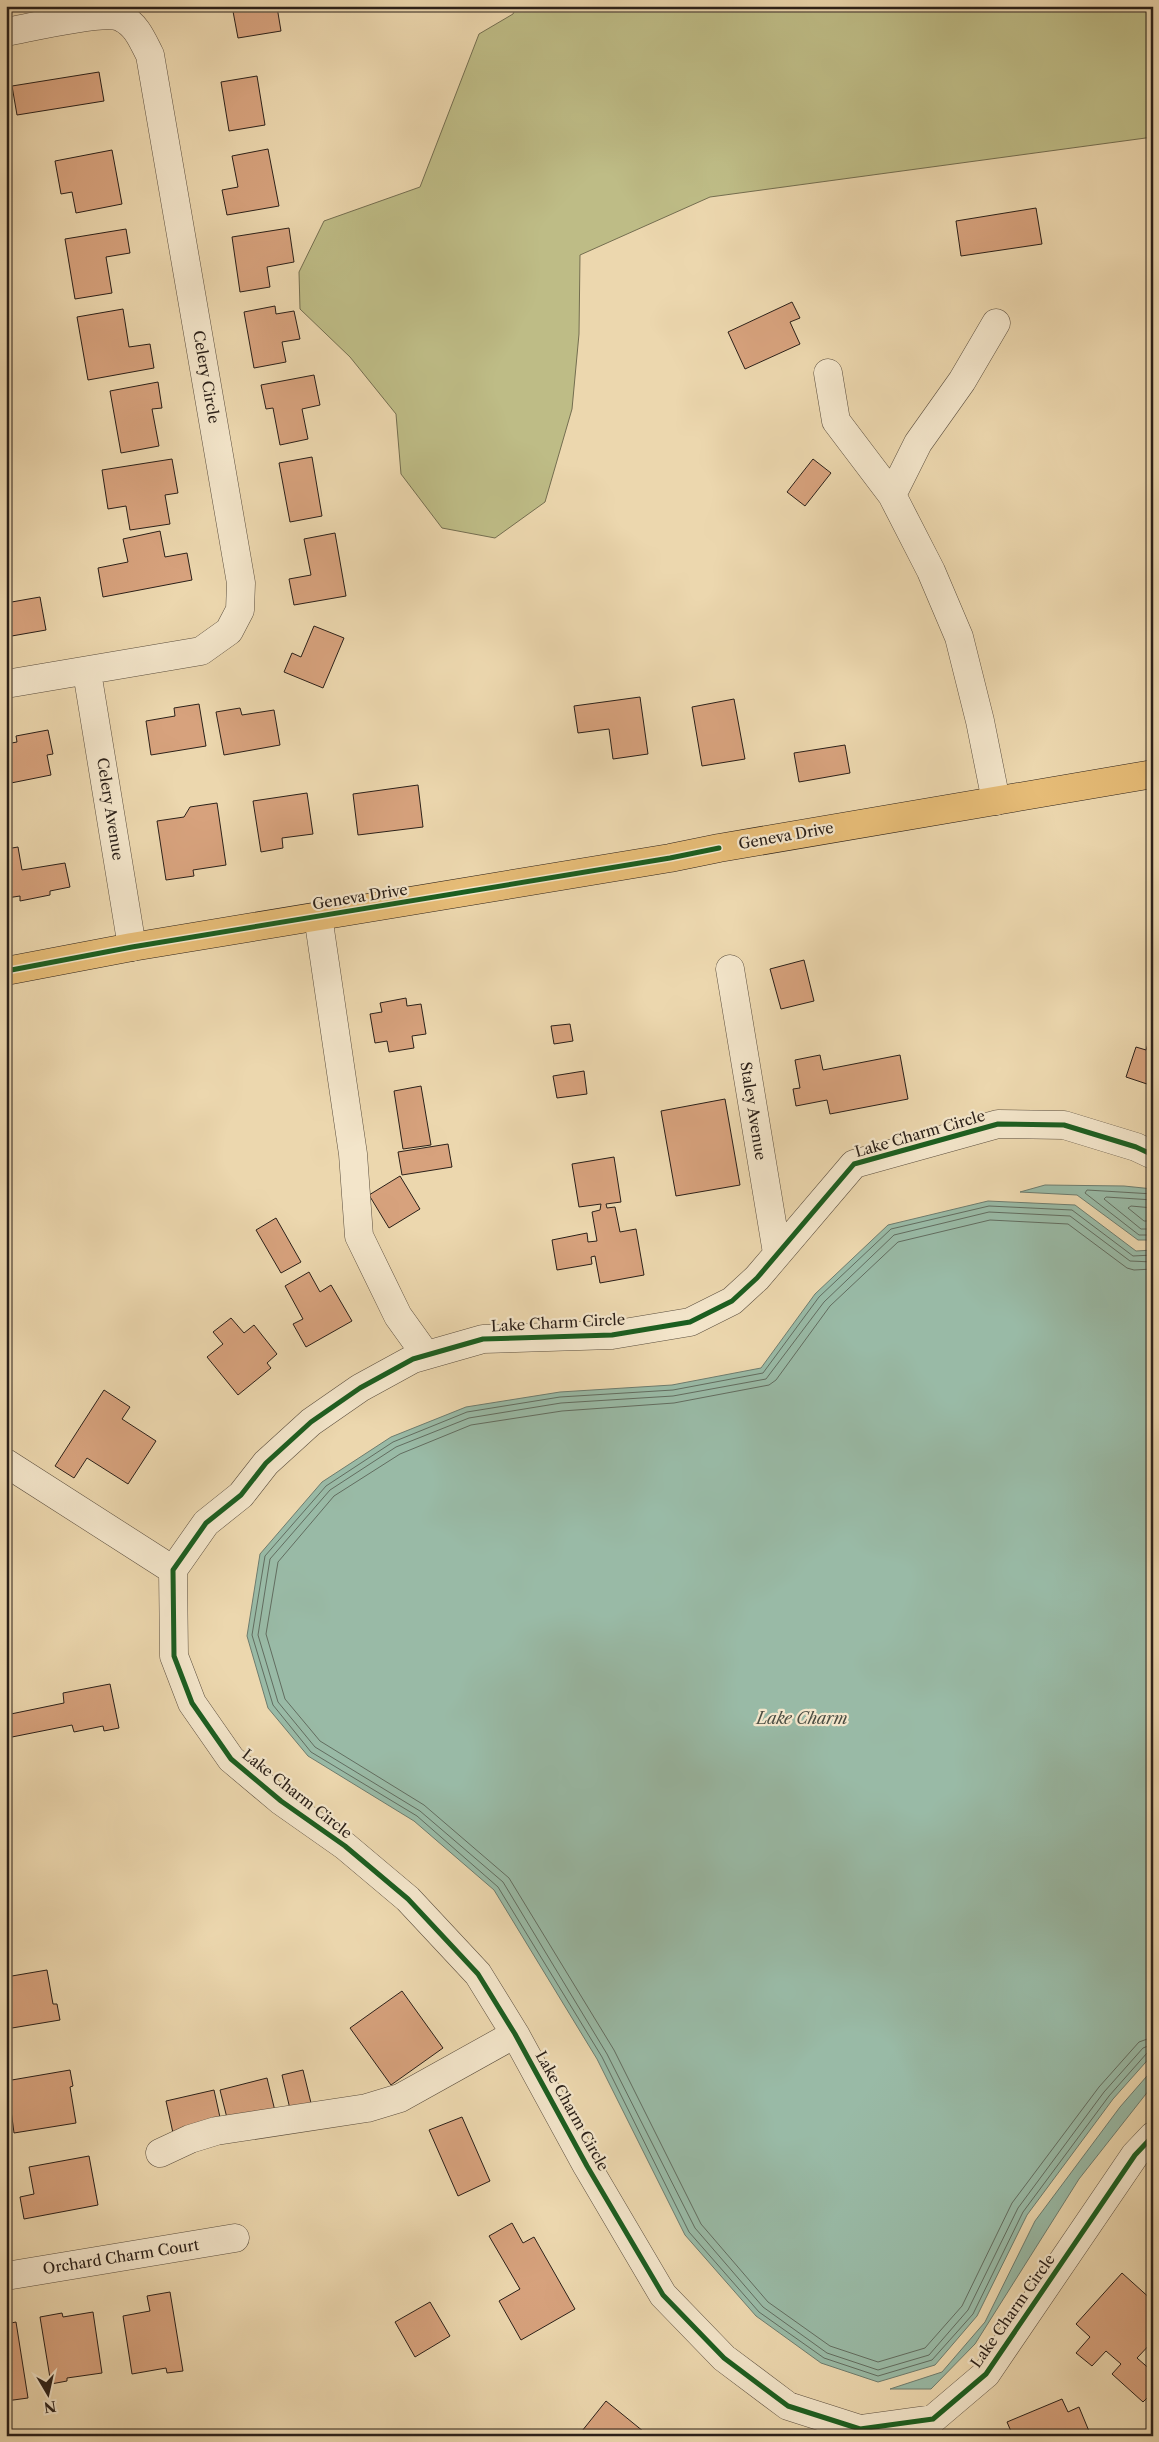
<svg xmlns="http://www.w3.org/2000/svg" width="1159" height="2442" viewBox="0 0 1159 2442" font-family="'Libre Caslon Text',serif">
  <rect width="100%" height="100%" fill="#ecd7ae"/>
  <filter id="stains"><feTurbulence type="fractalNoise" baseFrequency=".004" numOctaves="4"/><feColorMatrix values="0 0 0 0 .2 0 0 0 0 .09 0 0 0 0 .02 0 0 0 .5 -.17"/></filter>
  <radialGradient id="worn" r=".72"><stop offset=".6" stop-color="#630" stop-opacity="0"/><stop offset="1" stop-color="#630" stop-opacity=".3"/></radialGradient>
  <path fill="#bebc86" stroke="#746e50" d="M517 6H1153V137L710 197 580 255 579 334 572 409 545 502 495 538 442 528 401 474 396 414 350 357 300 309 299 272 324 221 420 187 479 34 513 14Z"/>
  <path fill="#99baa6" stroke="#6d7c6e" d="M1045 1185 1124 1186 1153 1189V1240H1138L1077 1195 1020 1192Z
    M988 1201 1075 1205 1136 1251 1153 1250V2054L1113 2099 1027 2215 977 2316 935 2365 878 2382 821 2363 756 2316 685 2235 597 2059 494 1890 414 1821 308 1756 268 1708 247 1636 260 1554 322 1482 391 1437 466 1407 560 1392 672 1385 761 1368 815 1294 888 1225Z
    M1153 2069V2085L1079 2179 975 2344 931 2389H890L942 2372 985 2322 1035 2221 1120 2107Z"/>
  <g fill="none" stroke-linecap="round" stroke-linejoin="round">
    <path stroke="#626d60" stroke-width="1" d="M1153 1194 1087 1190 1085 1193 1139 1235H1153
      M1153 1200 1106 1197 1104 1199 1141 1229H1153
      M1153 1208 1131 1206 1128 1208 1144 1221H1153
      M1153 1255 1133 1256 1072 1210 989 1206 891 1229 819 1297 763 1373 673 1390 560 1397 467 1412 393 1442 326 1486 265 1556 252 1635 273 1705 311 1752 417 1816 498 1887 602 2057 689 2232 759 2312 824 2358 878 2376 932 2360 973 2314 1023 2212 1109 2096 1147 2053 1153 2051
      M1153 1262 1130 1261 1070 1216 989 1212 894 1235 824 1302 766 1379 673 1396 561 1403 469 1418 396 1447 330 1490 270 1559 258 1635 278 1702 315 1747 420 1811 503 1882 607 2054 695 2228 763 2307 827 2353 878 2370 929 2355 968 2310 1018 2208 1104 2092 1143 2048 1153 2044
      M1153 1269 1134 1270 1127 1268 1068 1224 990 1220 898 1242 830 1306 776 1380 769 1385 674 1403 562 1411 471 1425 400 1454 334 1496 278 1562 266 1634 285 1699 320 1741 424 1805 509 1878 614 2050 701 2224 768 2302 830 2346 878 2362 925 2348 962 2306 1012 2203 1099 2087 1139 2042 1153 2037"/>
  </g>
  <path fill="#d7a27d" stroke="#2b2019" d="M232 6 277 7 281 31 238 38Z
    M99 72 104 101 17 115 12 86Z
    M257 76 265 125 229 131 221 82Z
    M268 149 279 206 227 215 222 190 238 187 232 156Z
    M112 150 122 204 76 213 72 192 61 194 55 161Z
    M1036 208 1042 244 961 256 956 221Z
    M289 228 294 262 267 267 270 287 240 292 232 237Z
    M126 229 130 253 106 257 112 293 75 299 65 239Z
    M792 302 800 318 790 322 800 344 745 369 728 332Z
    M275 306 276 314 294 311 300 339 282 342 286 362 254 368 244 312Z
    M123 309 129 347 150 344 154 368 88 380 77 317Z
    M314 375 320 405 302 409 308 439 280 445 273 408 266 409 261 385Z
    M158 382 162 408 152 409 159 446 121 453 110 391Z
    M312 457 322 516 290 522 279 463Z
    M172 459 178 493 165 495 170 524 130 530 126 506 108 509 102 470Z
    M813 459 831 473 805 506 787 492Z
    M160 531 165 557 187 553 192 580 103 597 98 568 128 562 123 539Z
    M335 533 346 596 294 605 289 579 311 575 304 539Z
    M40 597 46 630 6 637V603Z
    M314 626 344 638 323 688 284 672 292 653 301 657Z
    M640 697 648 754 613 759 609 729 578 733 574 706Z
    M734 699 745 759 702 766 692 707Z
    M199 704 206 746 151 755 146 721 175 716 174 708Z
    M240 708 242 715 274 710 280 745 224 755 216 712Z
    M48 730 53 754 47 755 51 775 6 784V744L17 742 16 736Z
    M845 745 850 773 799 782 794 753Z
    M418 785 423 827 358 835 353 794Z
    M307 793 313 834 282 838 283 848 261 852 253 801Z
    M217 803 226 865 193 870 194 876 166 880 157 821 184 817 190 807Z
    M18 847 22 870 65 863 70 887 50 891V895L20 901V896L7 898 6 849Z
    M804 960 814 1001 781 1009 770 969Z
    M406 998 407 1006 421 1004 426 1034 412 1036 414 1048 389 1052 387 1041 375 1043 370 1014 382 1012 380 1003Z
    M570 1024 573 1041 554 1044 551 1026Z
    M1151 1034H1153V1086L1126 1077 1136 1047 1146 1050Z
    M820 1055 823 1070 900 1055 908 1099 830 1114 827 1100 796 1106 793 1089 800 1088 795 1060Z
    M584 1071 587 1094 557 1098 553 1076Z
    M421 1086 431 1145 403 1149 394 1091Z
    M725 1099 740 1185 676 1196 661 1111Z
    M448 1144 452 1167 402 1175 398 1152Z
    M614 1157 621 1202 606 1204 607 1208 615 1207 620 1232 636 1229 644 1275 600 1283 595 1256 591 1257 592 1264 557 1270 552 1240 587 1233 588 1242 597 1241 592 1212 600 1210 601 1204 579 1207 572 1164Z
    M400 1176 420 1209 389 1228 369 1195Z
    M276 1218 301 1262 281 1273 256 1230Z
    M309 1272 320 1292 331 1285 352 1321 306 1347 293 1324 303 1319 285 1286Z
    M231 1318 244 1333 254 1325 277 1354 267 1363 271 1368 238 1395 207 1357 223 1344 213 1332Z
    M104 1390 130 1407 122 1419 156 1441 128 1484 87 1458 74 1478 55 1466Z
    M110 1684 119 1728 104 1731 103 1726 74 1732 72 1725 7 1738 6 1715 64 1703 63 1693Z
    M47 1970 53 2004H57L60 2020 6 2029V1977Z
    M402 1991 443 2048 391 2085 350 2028Z
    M70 2070 73 2086 70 2087 76 2123 14 2133 10 2102 6 2103V2081Z
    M303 2070 311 2103 290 2109 282 2075Z
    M267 2078 275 2111 228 2122 220 2090Z
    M214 2090 221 2122 173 2133 166 2101Z
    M462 2117 490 2181 458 2196 429 2130Z
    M89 2156 98 2205 24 2219 20 2197 34 2194 29 2167Z
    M512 2223 523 2243 534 2237 575 2309 521 2340 499 2301 520 2289 489 2236Z
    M1122 2273 1153 2301V2341L1137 2358 1153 2372V2392L1143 2402 1112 2374 1121 2364 1106 2351 1092 2366 1076 2353 1090 2337 1076 2324Z
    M170 2292 183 2371 167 2373 166 2368 132 2374 123 2316 150 2311 147 2296Z
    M430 2302 450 2336 415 2357 395 2322Z
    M93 2312 102 2373 67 2378V2381L51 2384 40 2317 62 2313 63 2317Z
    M16 2322 28 2398 6 2401V2324Z
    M1062 2399 1068 2412 1079 2407 1091 2436H1013L1007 2422Z
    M606 2401 649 2436H578Z"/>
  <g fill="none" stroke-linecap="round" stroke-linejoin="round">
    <defs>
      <path id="minor" d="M6 32C29 28 105 9 122 18 137 25 143 42 150 55L241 583 240 610 229 631 201 651 6 684
        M828 373 836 421 892 495 931 571 959 637 980 721 996 801
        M892 495 918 443 962 381 996 323
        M87 672 132 947
        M318 916 353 1154 359 1236 398 1316 426 1355
        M730 969 777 1253
        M1153 1155 1136 1147 1064 1125 998 1124 854 1164 757 1278 732 1301 690 1322 612 1335 483 1339 413 1359 360 1388 311 1422 266 1463 241 1495 206 1523 173 1570 174 1656 192 1703 231 1759 281 1801 345 1846 408 1899 478 1974 515 2034 587 2166 663 2295 724 2358 788 2406 860 2429 933 2419 986 2374 1135 2155 1153 2136
        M6 1463 173 1570
        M160 2153 190 2139 216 2131 367 2108 400 2098 515 2034
        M6 2276 235 2238"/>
      <path id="major" d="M6 971 132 947 670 858 719 848 1153 774"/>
    </defs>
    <use href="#minor" stroke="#5b4e3e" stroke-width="29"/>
    <use href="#major" stroke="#2b2019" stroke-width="29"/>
    <use href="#minor" stroke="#f3e5ca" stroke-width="28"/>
    <use href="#major" stroke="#e6bc77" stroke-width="28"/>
    <defs>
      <path id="cycleway" d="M6 971 132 947 670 858 719 848
        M1153 1155 1136 1147 1064 1125 998 1124 854 1164 757 1278 732 1301 690 1322 612 1335 483 1339 413 1359 360 1388 311 1422 266 1463 241 1495 206 1523 173 1570 174 1656 192 1703 231 1759 281 1801 345 1846 408 1899 478 1974 515 2034 587 2166 663 2295 724 2358 788 2406 860 2429 933 2419 986 2374 1135 2155 1153 2136"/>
    </defs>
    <use href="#cycleway" stroke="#f3e5ca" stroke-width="8"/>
    <use href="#cycleway" stroke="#1b5e20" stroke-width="5"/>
  </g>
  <g text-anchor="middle" stroke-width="4.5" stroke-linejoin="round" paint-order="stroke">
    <g font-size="15" fill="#2b2019" stroke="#f3e5ca">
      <text transform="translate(206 377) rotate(80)" y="5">Celery Circle</text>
      <text transform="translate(110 809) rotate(81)" y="5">Celery Avenue</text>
      <text transform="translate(786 836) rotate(-10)" y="5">Geneva Drive</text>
      <text transform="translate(360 897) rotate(-9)" y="5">Geneva Drive</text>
      <text transform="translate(753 1111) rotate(81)" y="5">Staley Avenue</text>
      <text transform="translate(920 1134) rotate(-16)" y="5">Lake Charm Circle</text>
      <text transform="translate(558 1323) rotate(-3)" y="5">Lake Charm Circle</text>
      <text transform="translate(297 1794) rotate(38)" y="5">Lake Charm Circle</text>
      <text transform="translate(572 2111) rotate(61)" y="5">Lake Charm Circle</text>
      <text transform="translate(121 2257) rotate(-9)" y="5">Orchard Charm Court</text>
      <text transform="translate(1013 2311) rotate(-55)" y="5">Lake Charm Circle</text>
    </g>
    <g font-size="16" font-style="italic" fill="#4c4e43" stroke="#f3e5ca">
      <text x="802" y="1724">Lake Charm</text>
    </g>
  </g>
  <rect width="1159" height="2442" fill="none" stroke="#ecd7ae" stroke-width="25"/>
  <rect x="8" y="8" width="1144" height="2427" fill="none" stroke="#2b2019" stroke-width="2.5"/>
  <rect x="12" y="12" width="1134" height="2417" fill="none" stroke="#2b2019"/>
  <g transform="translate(48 2394) rotate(171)" stroke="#f3e5ca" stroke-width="4" paint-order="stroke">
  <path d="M0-4L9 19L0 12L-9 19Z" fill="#2b2019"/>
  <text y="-8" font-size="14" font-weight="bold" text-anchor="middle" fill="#2b2019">N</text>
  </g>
  <rect width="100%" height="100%" filter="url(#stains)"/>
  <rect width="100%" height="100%" fill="url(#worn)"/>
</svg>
